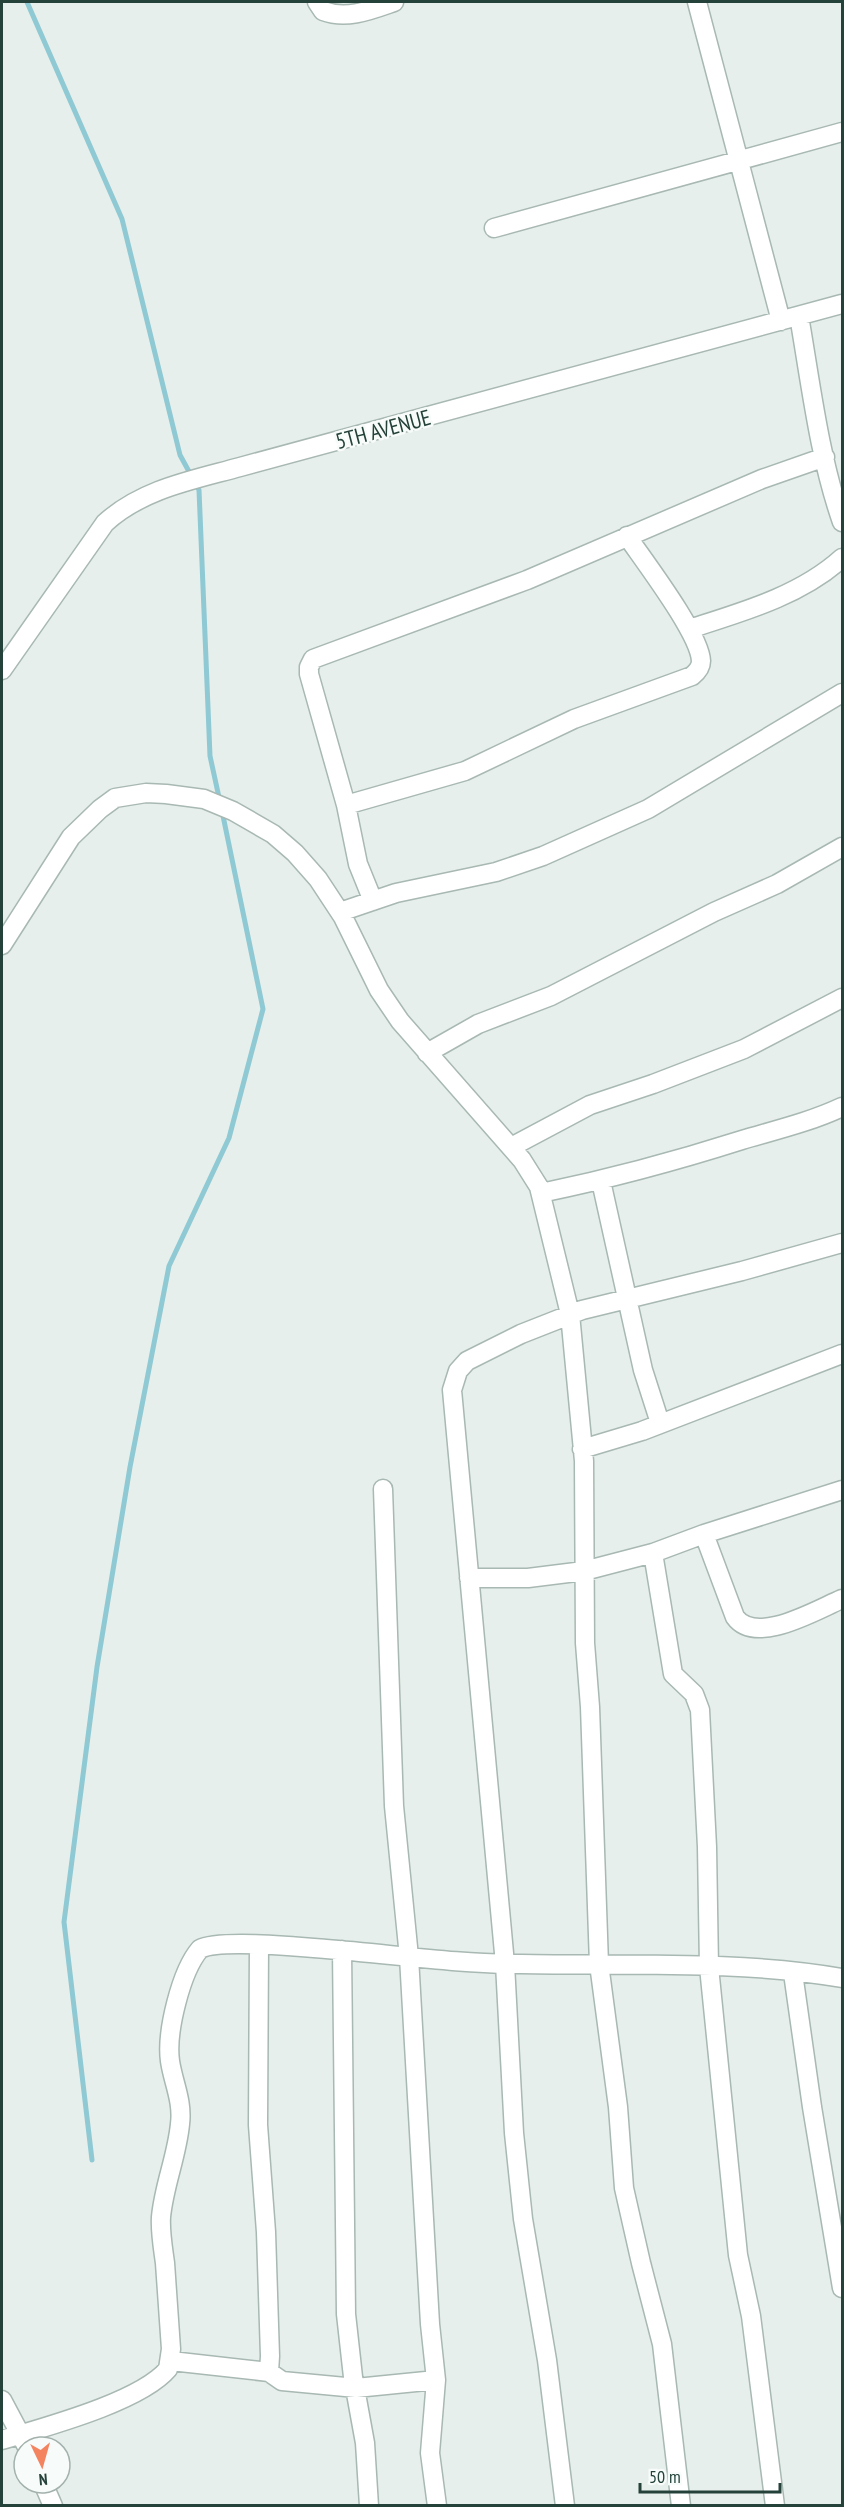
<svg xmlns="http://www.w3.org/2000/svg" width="844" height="2507" viewBox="0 0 844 2507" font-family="'PT Sans Narrow',sans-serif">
  <rect width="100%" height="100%" fill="#e6efeb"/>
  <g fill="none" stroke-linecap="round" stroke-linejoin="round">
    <path stroke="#8ec9d4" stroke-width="5" d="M27 2 122 219 180 455 199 490 210 756 220 802
      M92 2160 64 1922 97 1667 130 1467 169 1266 229 1138 263 1009 222 811"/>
    <defs>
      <path id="minor" d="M317 2 323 11C347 20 371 10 394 2
        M697 2 781 321
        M494 228 842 132
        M799 316C811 385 819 456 842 522
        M689 629C742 612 800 596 842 558
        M2 670 105 523C142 489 193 480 240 467L842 304
        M346 805 465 771 574 719 692 676C697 672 701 668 701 661 700 634 644 561 627 536
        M373 901 358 864 346 805 309 674V667L313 659 527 580 762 479 825 457
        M340 912 396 893 496 872 543 856 648 809 842 693
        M2 945 71 837 100 809 115 798 146 793 166 794 204 799 233 811 273 834 295 853 318 879 343 917 379 990 400 1021 522 1160 539 1187 570 1314 584 1461 585 1643 590 1707 599 1964 618 2107 624 2188 641 2263 662 2344 681 2506
        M427 1053 478 1024 551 996 714 912 777 884 842 847
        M511 1147 590 1105 653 1084 744 1049 842 998
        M601 1181 643 1370 660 1423
        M541 1193C609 1179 676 1161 742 1140 776 1130 810 1122 842 1107
        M582 1449 642 1431 842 1354
        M383 1489 394 1806 409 1957 430 2324 436 2380 430 2453 437 2506
        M704 1534 735 1617C756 1646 816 1610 842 1599
        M653 1553 673 1674 694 1694 700 1710 707 1847 709 1967 738 2255 751 2316 775 2506
        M469 1578H528L584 1571 653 1553 704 1534 842 1490
        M259 1946 258 2125 266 2232 270 2356 269 2372 282 2381 356 2388 436 2380
        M342 1950 346 2314 353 2377 365 2443 369 2506
        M793 1973 812 2107 842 2288
        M171 2361 269 2372
        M2 2400 27 2447
        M2 2440C45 2427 140 2402 168 2369L171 2349C169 2320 167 2291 165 2263 163 2248 160 2232 161 2217 164 2185 177 2156 180 2124 183 2101 173 2082 170 2061 166 2032 181 1971 200 1949 219 1939 302 1947 326 1949 391 1954 456 1964 521 1964 625 1966 740 1960 842 1978
        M43 2483 53 2506
        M565 2506 547 2360 523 2219 514 2133 505 1964 452 1390 458 1371 467 1361 521 1334 582 1310 742 1271 842 1243"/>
    </defs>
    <use href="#minor" stroke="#a8b8b2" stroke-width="21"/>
    <use href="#minor" stroke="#fff" stroke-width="18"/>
  </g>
  <g text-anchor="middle" stroke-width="5" stroke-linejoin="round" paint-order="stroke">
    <g font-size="22" fill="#24423a" stroke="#f7fbf9">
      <text transform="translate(383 429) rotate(-15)" y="8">5TH AVENUE</text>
    </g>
  </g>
  <rect width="844" height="2507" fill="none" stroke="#24423a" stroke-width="6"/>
  <g transform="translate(42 2465) rotate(175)"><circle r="28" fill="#f7fbf9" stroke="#a3b1ad" stroke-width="1.5"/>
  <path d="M0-4.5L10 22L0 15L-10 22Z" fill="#f4845f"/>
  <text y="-9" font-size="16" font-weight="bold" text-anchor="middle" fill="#24423a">N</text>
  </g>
  <path d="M640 2483v9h140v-9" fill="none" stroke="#24423a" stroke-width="3"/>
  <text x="649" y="2483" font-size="18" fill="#24423a" stroke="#f7fbf9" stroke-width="4.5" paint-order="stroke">50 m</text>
</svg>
